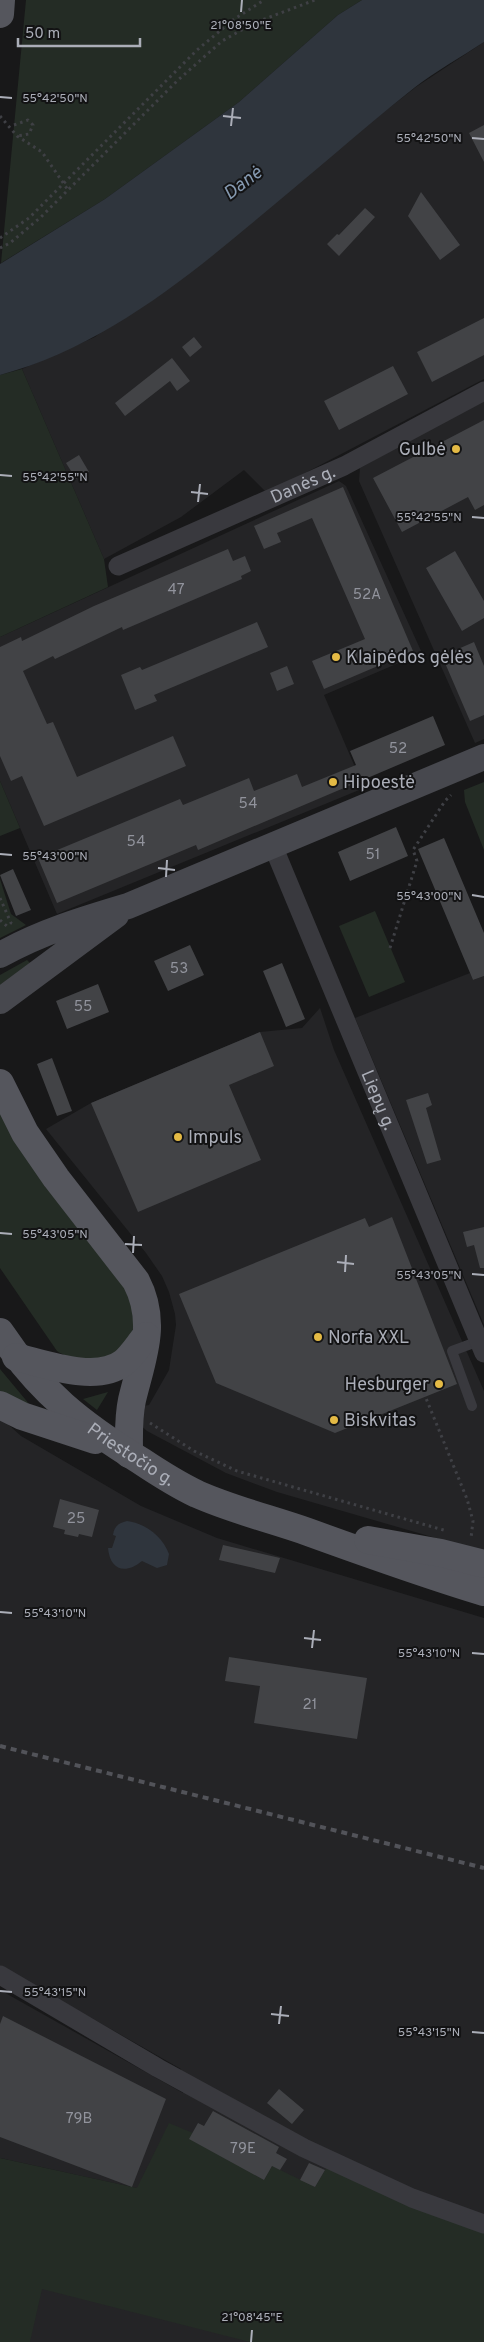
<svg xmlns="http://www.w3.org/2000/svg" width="484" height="2342" viewBox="0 0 484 2342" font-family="Overpass,sans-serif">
  <rect width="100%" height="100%" fill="#181819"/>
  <path fill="#242426" d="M484 42V379L267 493 244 470 181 517 104 559 22 369 95 337 416 87Z
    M484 399V739L475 743 359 481 360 468Z
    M339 481 346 486 422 653 324 695 364 788 57 914 0 781V637Z
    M470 973 473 980 484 976V1325L355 1018Z
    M320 1008 334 1050 484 1391V1552L277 1492 226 1473 147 1431 139 1424 144 1406 149 1405 169 1370 176 1325 175 1314 169 1292 162 1276 146 1253 46 1129 91 1103 260 1032 302 1028Z
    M0 1417 21 1436 141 1506 217 1538 484 1618V2342H0V2193L136 2188 0 2158V1990L183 2093 181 2069 0 1966Z"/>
  <path fill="#242c25" d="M26 0H362L338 15 239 102 105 199 1 263Z
    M22 369 104 559 108 587 0 637V375Z
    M0 781 20 828 0 836Z
    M484 782V850L465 802 464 790Z
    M0 879 11 914 26 925 0 938Z
    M375 911 405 982 369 997 339 926Z
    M27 960 30 963 0 985V975Z
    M0 1111 128 1292C145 1332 125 1367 79 1358 71 1357 64 1356 57 1351L0 1268Z
    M0 1369 35 1411 0 1396Z
    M108 1392 97 1410 83 1399Z
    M169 2123 193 2133 190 2139 264 2180 272 2166 315 2187 328 2165 484 2231V2342H250L42 2289 30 2342H0V2158L137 2188Z"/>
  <path fill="#2f353d" d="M362 0H484V42C461 57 436 71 414 88 359 132 306 179 251 224 176 287 96 349 0 375V264L105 199 239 102 338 15Z
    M127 1521C145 1523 163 1537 169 1554L167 1565 157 1568 142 1561C125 1575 110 1570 108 1548H112L116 1536 113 1535C114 1527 118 1523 127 1521Z"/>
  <path fill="#424346" d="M484 125V162L469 133Z
    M421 192 460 245 440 260 408 216Z
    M365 208 375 217 339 256 327 244 337 234 339 235Z
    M484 318V355L432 382 417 352Z
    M194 337 202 347 190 357 182 347Z
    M172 358 190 381 177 391 170 381 125 416 115 403Z
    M393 366 408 394 339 430 324 401Z
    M484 420V505L475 510 468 497 402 532 373 478Z
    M79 455 89 472 76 479 66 463Z
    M343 487 413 651 324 689 312 661 365 639 312 518 277 533 281 542 264 549 254 526Z
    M228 549 233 561 245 556 251 571 241 576 242 579 123 630 122 627 55 659 53 656 23 671 47 724 53 722 77 777 173 736 186 766 44 826 22 776 11 781 0 756V647L21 637 22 641 94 606Z
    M455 551 484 601V618L462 631 426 568Z
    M257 622 268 647 154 695 157 701 135 710 121 675 140 667 142 670Z
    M474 642 484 666V715L470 721 442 656Z
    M287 666 294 684 277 691 270 673Z
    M433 716 445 745 198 850 196 845 57 903 38 858 180 799 183 805 249 778 254 791 297 774 302 787 356 765 350 751Z
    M396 827 408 856 350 881 338 852Z
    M444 838 484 933V976L473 980 418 849Z
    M13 869 31 910 16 916 0 875Z
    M190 945 204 975 168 991 154 961Z
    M282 963 305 1019 286 1027 263 971Z
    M98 984 109 1012 67 1029 56 1001Z
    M260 1032 274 1066 229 1085 261 1160 138 1212 91 1103Z
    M52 1058 72 1111 57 1116 37 1064Z
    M428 1093 432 1105 426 1108 441 1160 427 1164 406 1100Z
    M392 1217 457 1384 335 1433 216 1383 179 1294 365 1218 369 1227Z
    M484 1227V1268H480L474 1245 467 1247 463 1232Z
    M60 1499 99 1510 92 1537 79 1534 78 1537 64 1534 65 1530 53 1527Z
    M223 1545 280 1558 275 1573 219 1560Z
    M229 1657 367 1678 357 1739 254 1723 260 1686 225 1681Z
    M3 2016 166 2099 132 2187 0 2137V2024Z
    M279 2089 304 2110 292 2124 267 2103Z
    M213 2111 279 2147 276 2153 287 2159 280 2170 272 2166 264 2180 189 2139 198 2123 204 2126Z
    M309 2163 325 2170 315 2187 300 2180Z"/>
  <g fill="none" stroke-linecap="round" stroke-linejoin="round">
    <path stroke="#3f4045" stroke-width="3" stroke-dasharray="2.5 4" stroke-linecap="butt" d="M0 116 17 136 42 152 68 190
      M14 125 28 120 33 125 29 134 17 136
      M0 238 29 218 197 50 233 20 264 0
      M0 248 10 243 41 217 177 81 222 41 254 23 315 0
      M0 898 11 923 15 925
      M0 920 9 928
      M390 948 417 861 413 850 445 801 451 795
      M419 1381 467 1499 473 1521 471 1538
      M150 1423 194 1451 237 1471 447 1531"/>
    <path stroke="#39393e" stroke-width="10" d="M472 1406 452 1351 479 1341"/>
    <g stroke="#39393e" stroke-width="19">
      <path id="s1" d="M118 566 344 466 484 391"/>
      <path id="s2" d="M273 846 484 1353"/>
      <path d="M0 1975 158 2068 304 2148 412 2198 484 2224"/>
    </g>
    <path stroke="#47484e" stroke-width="26" d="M0 955C41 932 84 919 128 906L484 757
      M0 1001 116 915"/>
    <g stroke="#55565d" stroke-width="28">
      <path d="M0 14 1 0"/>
      <path d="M0 1083 25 1133 56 1178 136 1281C158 1323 142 1358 132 1400 128 1418 129 1436 129 1454"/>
      <path id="s3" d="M0 1332C39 1391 82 1425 141 1461 159 1473 178 1485 197 1494 233 1510 271 1519 308 1532 366 1553 424 1574 484 1592"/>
      <path d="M16 1357C45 1364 96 1383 123 1363 132 1356 139 1344 146 1336"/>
      <path d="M0 1405 22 1416 95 1440"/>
      <path d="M368 1540 441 1553 484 1564"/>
    </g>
    <path stroke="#525359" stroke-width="4" stroke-dasharray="6 5" stroke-linecap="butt" d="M0 1746 484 1868"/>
  </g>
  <path fill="none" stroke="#abaeb8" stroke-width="2" d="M241 12 242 0M0 97 12 98M223 116 241 118M231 126 233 108M472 138 484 139M0 475 12 476M191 492 208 494M198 502 200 484M472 517 484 518M0 854 12 855M158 868 175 870M166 877 167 860M472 895 484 897M0 1233 12 1234M125 1244 142 1245M133 1253 134 1236M337 1262 354 1264M345 1272 346 1255M472 1274 484 1275M0 1612 12 1613M304 1638 321 1640M312 1648 314 1630M472 1653 484 1654M0 1991 12 1992M271 2014 289 2016M279 2024 281 2006M472 2032 484 2033M251 2342 252 2330"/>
  <g fill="#e4ba45" stroke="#131314" stroke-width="2">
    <circle cx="456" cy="449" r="5"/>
    <circle cx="336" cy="657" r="5"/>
    <circle cx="333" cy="782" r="5"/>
    <circle cx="178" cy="1137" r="5"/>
    <circle cx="318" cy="1337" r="5"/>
    <circle cx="439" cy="1384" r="5"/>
    <circle cx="334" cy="1420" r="5"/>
  </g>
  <g text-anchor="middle" stroke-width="4" stroke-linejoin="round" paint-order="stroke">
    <g font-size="15" fill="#91939c">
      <text x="176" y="594">47</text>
      <text x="367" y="599">52A</text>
      <text x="398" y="753">52</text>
      <text x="248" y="808">54</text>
      <text x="136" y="846">54</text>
      <text x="373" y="859">51</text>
      <text x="179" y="973">53</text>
      <text x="83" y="1011">55</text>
      <text x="76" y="1523">25</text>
      <text x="310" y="1709">21</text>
      <text x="79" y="2123">79B</text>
      <text x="243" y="2153">79E</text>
    </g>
    <g font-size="18" fill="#abaeb8" stroke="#131314" text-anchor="start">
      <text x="446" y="455" text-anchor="end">Gulbė</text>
      <text x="346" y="663">Klaipėdos gėlės</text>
      <text x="343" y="788">Hipoestė</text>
      <text x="188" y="1143">Impuls</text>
      <text x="328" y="1343">Norfa XXL</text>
      <text x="429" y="1390" text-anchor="end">Hesburger</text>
      <text x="344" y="1426">Biskvitas</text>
    </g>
    <g font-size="18" fill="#abaeb8" stroke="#131314">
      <text dy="6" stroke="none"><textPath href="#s1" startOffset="202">Danės g.</textPath></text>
      <text dy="6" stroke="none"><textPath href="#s2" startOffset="275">Liepų g.</textPath></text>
      <text dy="6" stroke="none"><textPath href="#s3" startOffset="181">Priestočio g.</textPath></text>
    </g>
    <g font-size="19" font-style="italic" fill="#8599b0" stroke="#131314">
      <text transform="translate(242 182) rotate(-37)" y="7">Danė</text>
    </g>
  </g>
  <g font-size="12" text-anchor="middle" fill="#abaeb8" stroke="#131314" stroke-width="4" stroke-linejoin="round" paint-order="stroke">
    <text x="241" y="29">21°08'50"E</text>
    <text x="55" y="102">55°42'50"N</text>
    <text x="429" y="142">55°42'50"N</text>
    <text x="55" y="481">55°42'55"N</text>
    <text x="429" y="521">55°42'55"N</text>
    <text x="55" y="860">55°43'00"N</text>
    <text x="429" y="900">55°43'00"N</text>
    <text x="55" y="1238">55°43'05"N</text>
    <text x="429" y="1279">55°43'05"N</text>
    <text x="55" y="1617">55°43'10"N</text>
    <text x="429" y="1657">55°43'10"N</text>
    <text x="55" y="1996">55°43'15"N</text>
    <text x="429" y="2036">55°43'15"N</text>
    <text x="252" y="2321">21°08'45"E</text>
  </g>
  <path d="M18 38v8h122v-8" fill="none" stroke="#abaeb8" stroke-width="2.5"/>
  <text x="25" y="38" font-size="15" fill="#abaeb8" stroke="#131314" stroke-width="4" paint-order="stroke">50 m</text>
</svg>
